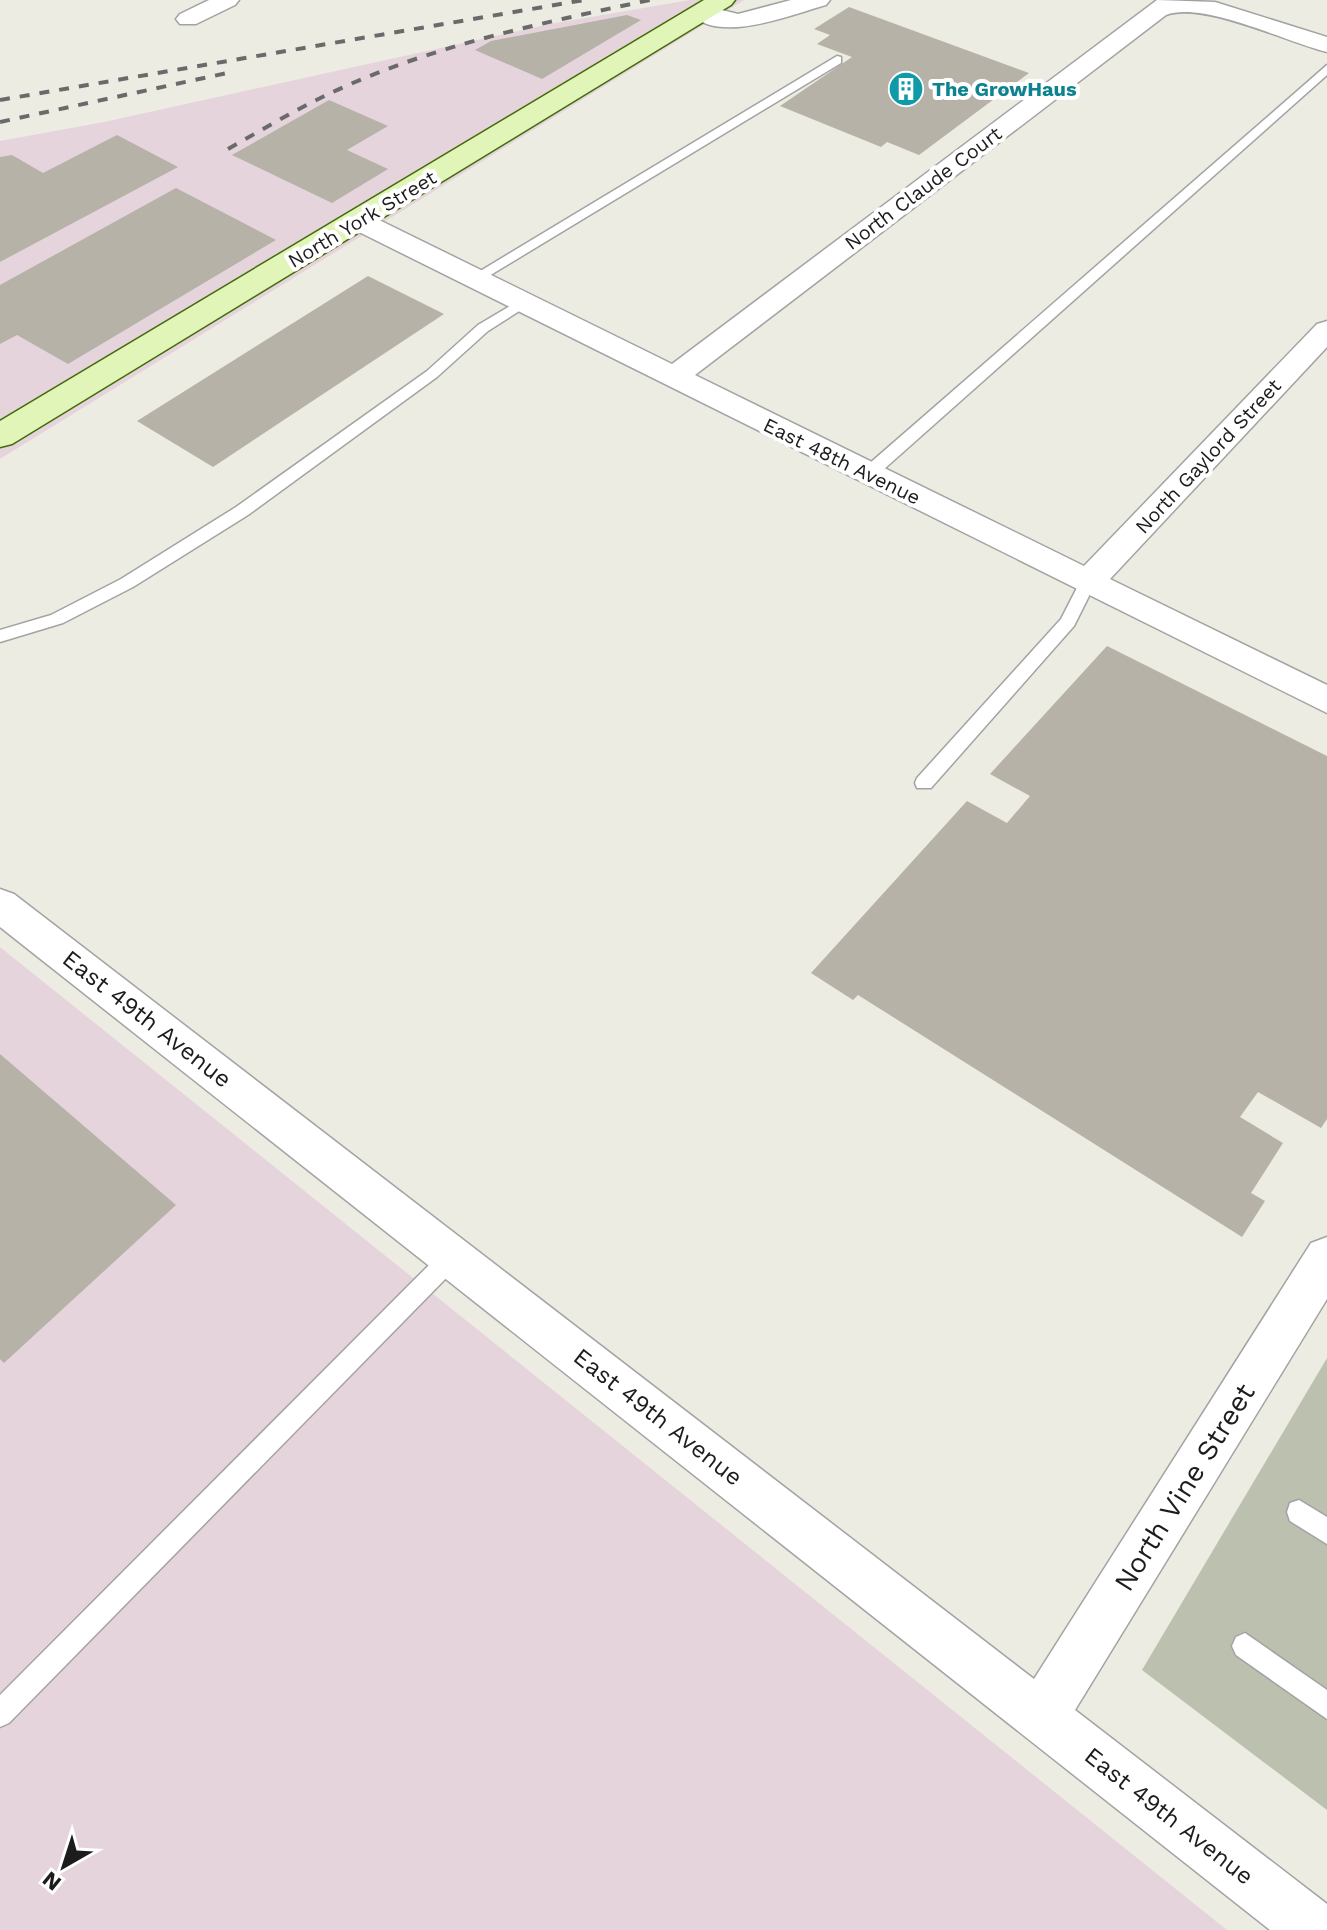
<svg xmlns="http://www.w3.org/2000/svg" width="1327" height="1930" viewBox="0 0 1327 1930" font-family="'Work Sans',sans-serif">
  <rect width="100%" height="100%" fill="#edece2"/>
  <path fill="#e6d4dd" d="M690 0H744L0 459V141L104 122 550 24Z
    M0 947 1227 1930H0Z"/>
  <path fill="#bbc1ae" d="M1327 1358V1810L1142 1670Z"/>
  <path fill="#b6b2a8" d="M849 7 1029 73 919 155 887 142 881 147 780 106 852 57 817 44 830 35 814 29Z
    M627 15 641 20 542 79 475 50 491 41Z
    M329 100 388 126 347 150 388 169 332 203 232 155Z
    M117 135 178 167 0 262V157L12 155 43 173Z
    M176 188 276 240 68 364 17 335 0 344V285Z
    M368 276 444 314 213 467 137 421Z
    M1107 646 1327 756V1119L1321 1128 1258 1092 1240 1117 1283 1143 1251 1193 1265 1201 1242 1237 858 995 853 1000 811 973 967 801 1007 823 1030 796 990 774Z
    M0 1054 176 1205 4 1363 0 1359Z"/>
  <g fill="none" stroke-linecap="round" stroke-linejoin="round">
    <defs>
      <path id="lane" d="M837 56 841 57V63L479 282 467 279Z
        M1327 65V75L874 478H862V470Z
        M522 299 529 303 527 306 488 331 437 377 248 515 133 587 63 623 0 642V630L51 615 121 579 236 507 427 371 478 325Z
        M1088 576 1096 582 1074 626 931 788H917L915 783 917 778 1061 619 1082 578Z
        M452 1247 460 1250 463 1257 460 1264 9 1723 0 1727V1695L444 1250Z
        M1299 1500 1327 1517V1544L1290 1521 1287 1512 1290 1503Z
        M1245 1633 1327 1690V1719L1236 1655 1232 1646 1236 1637Z"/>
      <path id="street" d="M209 0H239L235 5 196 24H180L176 19 180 14Z
        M791 0H830L826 5C793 14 716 46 690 12L694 7 702 5 738 14Z
        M1157 0 1215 2 1327 37V52C1286 42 1203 1 1166 15L695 375 1084 566 1317 324 1327 321V347L1110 579 1327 685V713L349 227 345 221 349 215H369L672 364Z
        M0 889 14 894 1034 1679 1311 1243 1327 1237V1299L1075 1710 1327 1904V1930H1270L0 927Z"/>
      <path id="secondary" d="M704 0H735L731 5 12 444 0 447V421Z"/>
    </defs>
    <use href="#lane" stroke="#a3a3a3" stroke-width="3"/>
    <use href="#street" stroke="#a3a3a3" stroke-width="3"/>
    <use href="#secondary" stroke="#446b0a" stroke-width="3"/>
    <use href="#lane" fill="#fff" fill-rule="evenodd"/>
    <use href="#street" fill="#fff" fill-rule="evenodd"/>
    <use href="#secondary" fill="#e0f5b7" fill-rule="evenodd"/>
    <path stroke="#6a6a6a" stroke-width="4" stroke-dasharray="10 10" stroke-linecap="butt" d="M0 100 584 0
      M0 122 227 73
      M228 149C267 127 305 104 346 86 443 43 547 22 650 0"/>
  </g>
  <defs>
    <symbol id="building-disc" viewBox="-11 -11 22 22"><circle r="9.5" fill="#0f9aa8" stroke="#fff"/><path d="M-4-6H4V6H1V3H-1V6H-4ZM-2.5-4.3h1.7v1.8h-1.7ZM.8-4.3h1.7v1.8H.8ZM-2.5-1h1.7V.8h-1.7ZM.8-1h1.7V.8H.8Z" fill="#fff"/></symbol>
  </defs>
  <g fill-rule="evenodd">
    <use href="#building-disc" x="886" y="69" width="40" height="40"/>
  </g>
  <g text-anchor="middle" stroke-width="8" stroke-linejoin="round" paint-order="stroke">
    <g font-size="20" font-weight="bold" fill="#0d838f" stroke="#fff" text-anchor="start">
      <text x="932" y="96">The GrowHaus</text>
    </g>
    <g font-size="20" fill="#1c1c1c" stroke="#fff">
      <text transform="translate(923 188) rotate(-37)" y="7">North Claude Court</text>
      <text transform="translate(362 219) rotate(-31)" y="7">North York Street</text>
      <text transform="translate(1208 456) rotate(-47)" y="7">North Gaylord Street</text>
      <text transform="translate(842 461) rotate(26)" y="7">East 48th Avenue</text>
    </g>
    <g font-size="24" fill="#1c1c1c" stroke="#fff">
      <text transform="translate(147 1019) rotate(38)" y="8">East 49th Avenue</text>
      <text transform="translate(658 1417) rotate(38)" y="8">East 49th Avenue</text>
      <text transform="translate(1169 1816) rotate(38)" y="8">East 49th Avenue</text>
    </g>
    <g font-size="28" fill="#1c1c1c" stroke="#fff">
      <text transform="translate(1184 1487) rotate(-58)" y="10">North Vine Street</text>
    </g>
  </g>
  <g transform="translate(64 1866) rotate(219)" stroke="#ffffff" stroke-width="6" paint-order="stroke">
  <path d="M0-6L14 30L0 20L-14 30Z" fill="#1c1c1c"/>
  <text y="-12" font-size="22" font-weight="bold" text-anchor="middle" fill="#1c1c1c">N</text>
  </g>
</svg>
